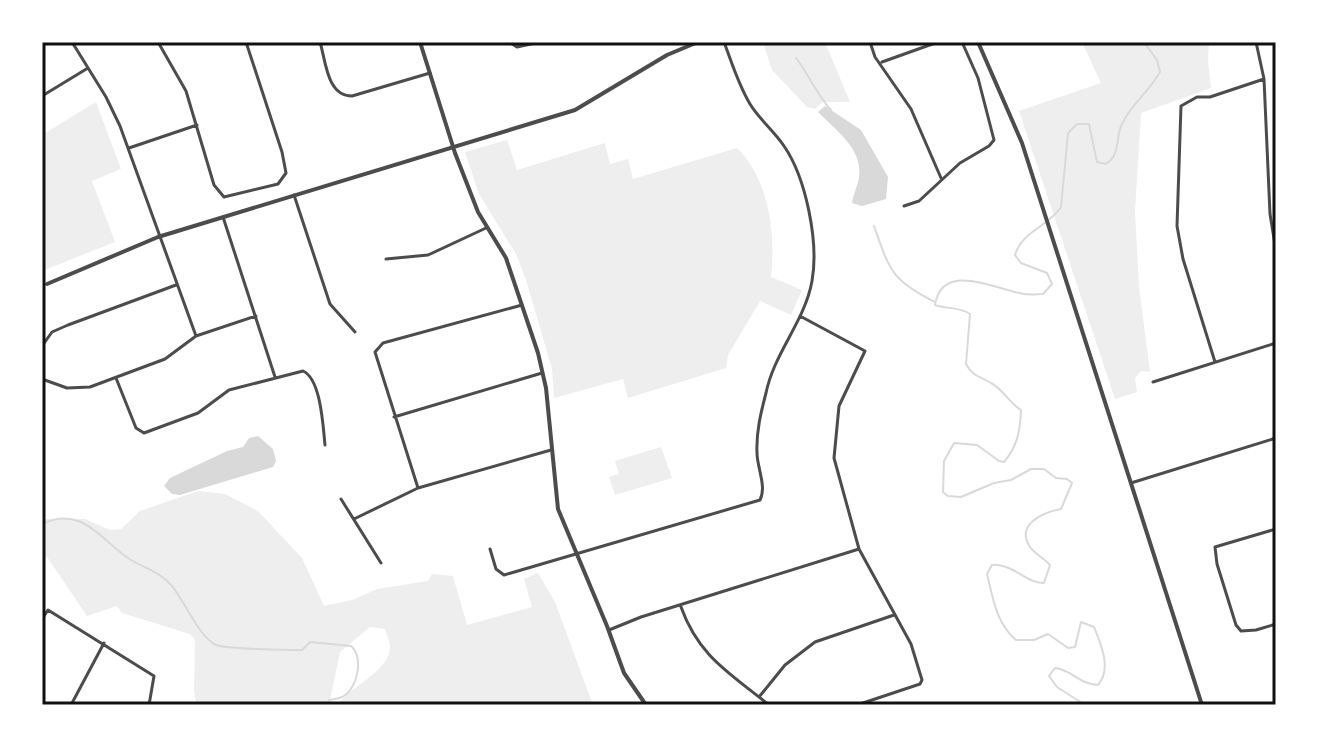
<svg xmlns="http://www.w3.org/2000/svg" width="1318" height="747" viewBox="0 0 1318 747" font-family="'PT Serif',serif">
  <rect width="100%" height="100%" fill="#fff"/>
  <path fill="#eee" d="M763 42H779L783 45 785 42H825L850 102H823L815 109 807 107 772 70Z
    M1082 42H1209L1208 62 1211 88 1141 113 1135 211 1139 287 1150 372 1141 371 1135 378 1137 392 1115 399 1019 111 1101 83Z
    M96 102 121 169 92 181 115 242 42 271V135Z
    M507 140 517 170 605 143 610 164 628 159 633 179 737 148C769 179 776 234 771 277L802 290 791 315 760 301 728 355 726 368 628 398 623 379 554 398 552 369 526 280 516 254 479 194 465 152Z
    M661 447 672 478 615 495 609 477 619 474 615 461Z
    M198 491 225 494 258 511 302 558 324 606 352 600 377 589 428 581 432 574 453 576 467 625 532 607 524 579 538 573 555 602 593 705H377L368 703 338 705C347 688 388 673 390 648 391 643 386 634 385 629L370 627 340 652 329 705H197L194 692 195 640 190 634 122 613 117 606 87 616 47 557H42V519H85L110 530 121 529 140 511Z"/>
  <path fill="#d9d9d9" d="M825 106 861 130 888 177 886 199 862 206 852 203C853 194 858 186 859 177 863 148 835 130 818 112Z
    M258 436 273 449 276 461 273 467 180 495 172 494 164 486 170 478 227 451 243 447 249 438Z"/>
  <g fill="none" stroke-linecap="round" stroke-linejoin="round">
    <path stroke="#d9d9d9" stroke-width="2" d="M796 58C809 75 817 95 831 110
      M874 226C890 271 891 280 935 302
      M42 524C83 504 102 542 131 560 147 569 160 572 172 586 185 602 199 637 216 645 227 649 286 650 302 650L310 642 351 646C364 657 358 689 342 697 338 699 334 699 329 700L327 705
      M1085 705 1057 687 1049 676 1055 668C1073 670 1076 683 1098 685 1112 669 1101 644 1094 627L1081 622 1075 647 1068 648 1048 634 1034 640H1016C996 623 993 598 987 574L992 565C1013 563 1027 584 1044 583L1050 565C1045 559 1035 554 1030 547 1015 524 1044 512 1061 509L1072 483 1067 479 1056 478 1044 469H1031L1011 480 994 483 961 497 948 496 943 492 944 461 954 443 977 445 999 461 1004 462C1018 445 1020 431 1021 410 1009 403 1003 389 991 383 981 377 972 376 966 364L970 314C961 307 946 309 935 305 942 260 997 290 1024 294 1030 295 1037 294 1043 294L1052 284 1047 273 1021 263 1015 255C1022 231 1048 227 1061 207L1068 133 1077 124H1089L1097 162 1106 164C1121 154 1115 138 1122 124 1131 104 1149 92 1160 72L1157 60 1144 42"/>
    <path stroke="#4c4c4c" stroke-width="3" d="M72 42 106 97 120 126 196 336
      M158 42 186 91 214 185 224 197 278 184 286 173 282 152 246 42
      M320 42C326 62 327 96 352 96L430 73
      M509 42 517 47 540 42
      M870 42 875 57 911 109 941 178
      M1256 42 1264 79 1270 214 1276 251
      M882 62 938 42
      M42 96 88 68
      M129 148 197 125
      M294 195 330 304 355 332
      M904 206 919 201 960 163 989 146 994 140 978 78 962 42
      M223 217 275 377
      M386 259 428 255 486 228
      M522 305 383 343 375 352 418 488 551 450
      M800 316 865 351 839 406 834 458 859 549 911 644 922 680 920 684 857 705
      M42 346 52 332 68 325 176 285
      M1215 362 1183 259 1177 226 1181 106 1197 97H1210L1264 79
      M116 378 136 428 144 433 198 413 229 390 303 371C321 379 323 426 325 445
      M42 379 67 388 90 387 165 359 196 336 256 316
      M1153 382 1276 343
      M394 417 542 373
      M1131 483 1276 438
      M341 499 381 563
      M354 519 418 488
      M1276 529 1215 547 1217 564 1236 625 1241 631 1256 630 1276 624
      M490 549 496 569 504 575 760 500C767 487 757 467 757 453 756 432 761 412 766 393 774 353 805 321 812 281 819 242 806 178 784 146 774 131 759 119 750 104 738 84 732 63 724 42
      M681 607C699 657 730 673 769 705
      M42 619 48 610 154 676 149 705
      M609 630 641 617 859 549
      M759 697 785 665 815 642 894 615
      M71 705 104 643"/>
    <path stroke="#4c4c4c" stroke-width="4" d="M420 42 455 153 478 212 506 258 538 353 546 388 558 509 607 626 624 673 646 705
      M978 42 1022 143 1202 705
      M47 284 158 237 575 110 667 55 698 42"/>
  </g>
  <rect width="1318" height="747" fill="none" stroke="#ffffff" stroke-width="88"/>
  <rect x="44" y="44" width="1230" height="659" fill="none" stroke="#111" stroke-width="3"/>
</svg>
